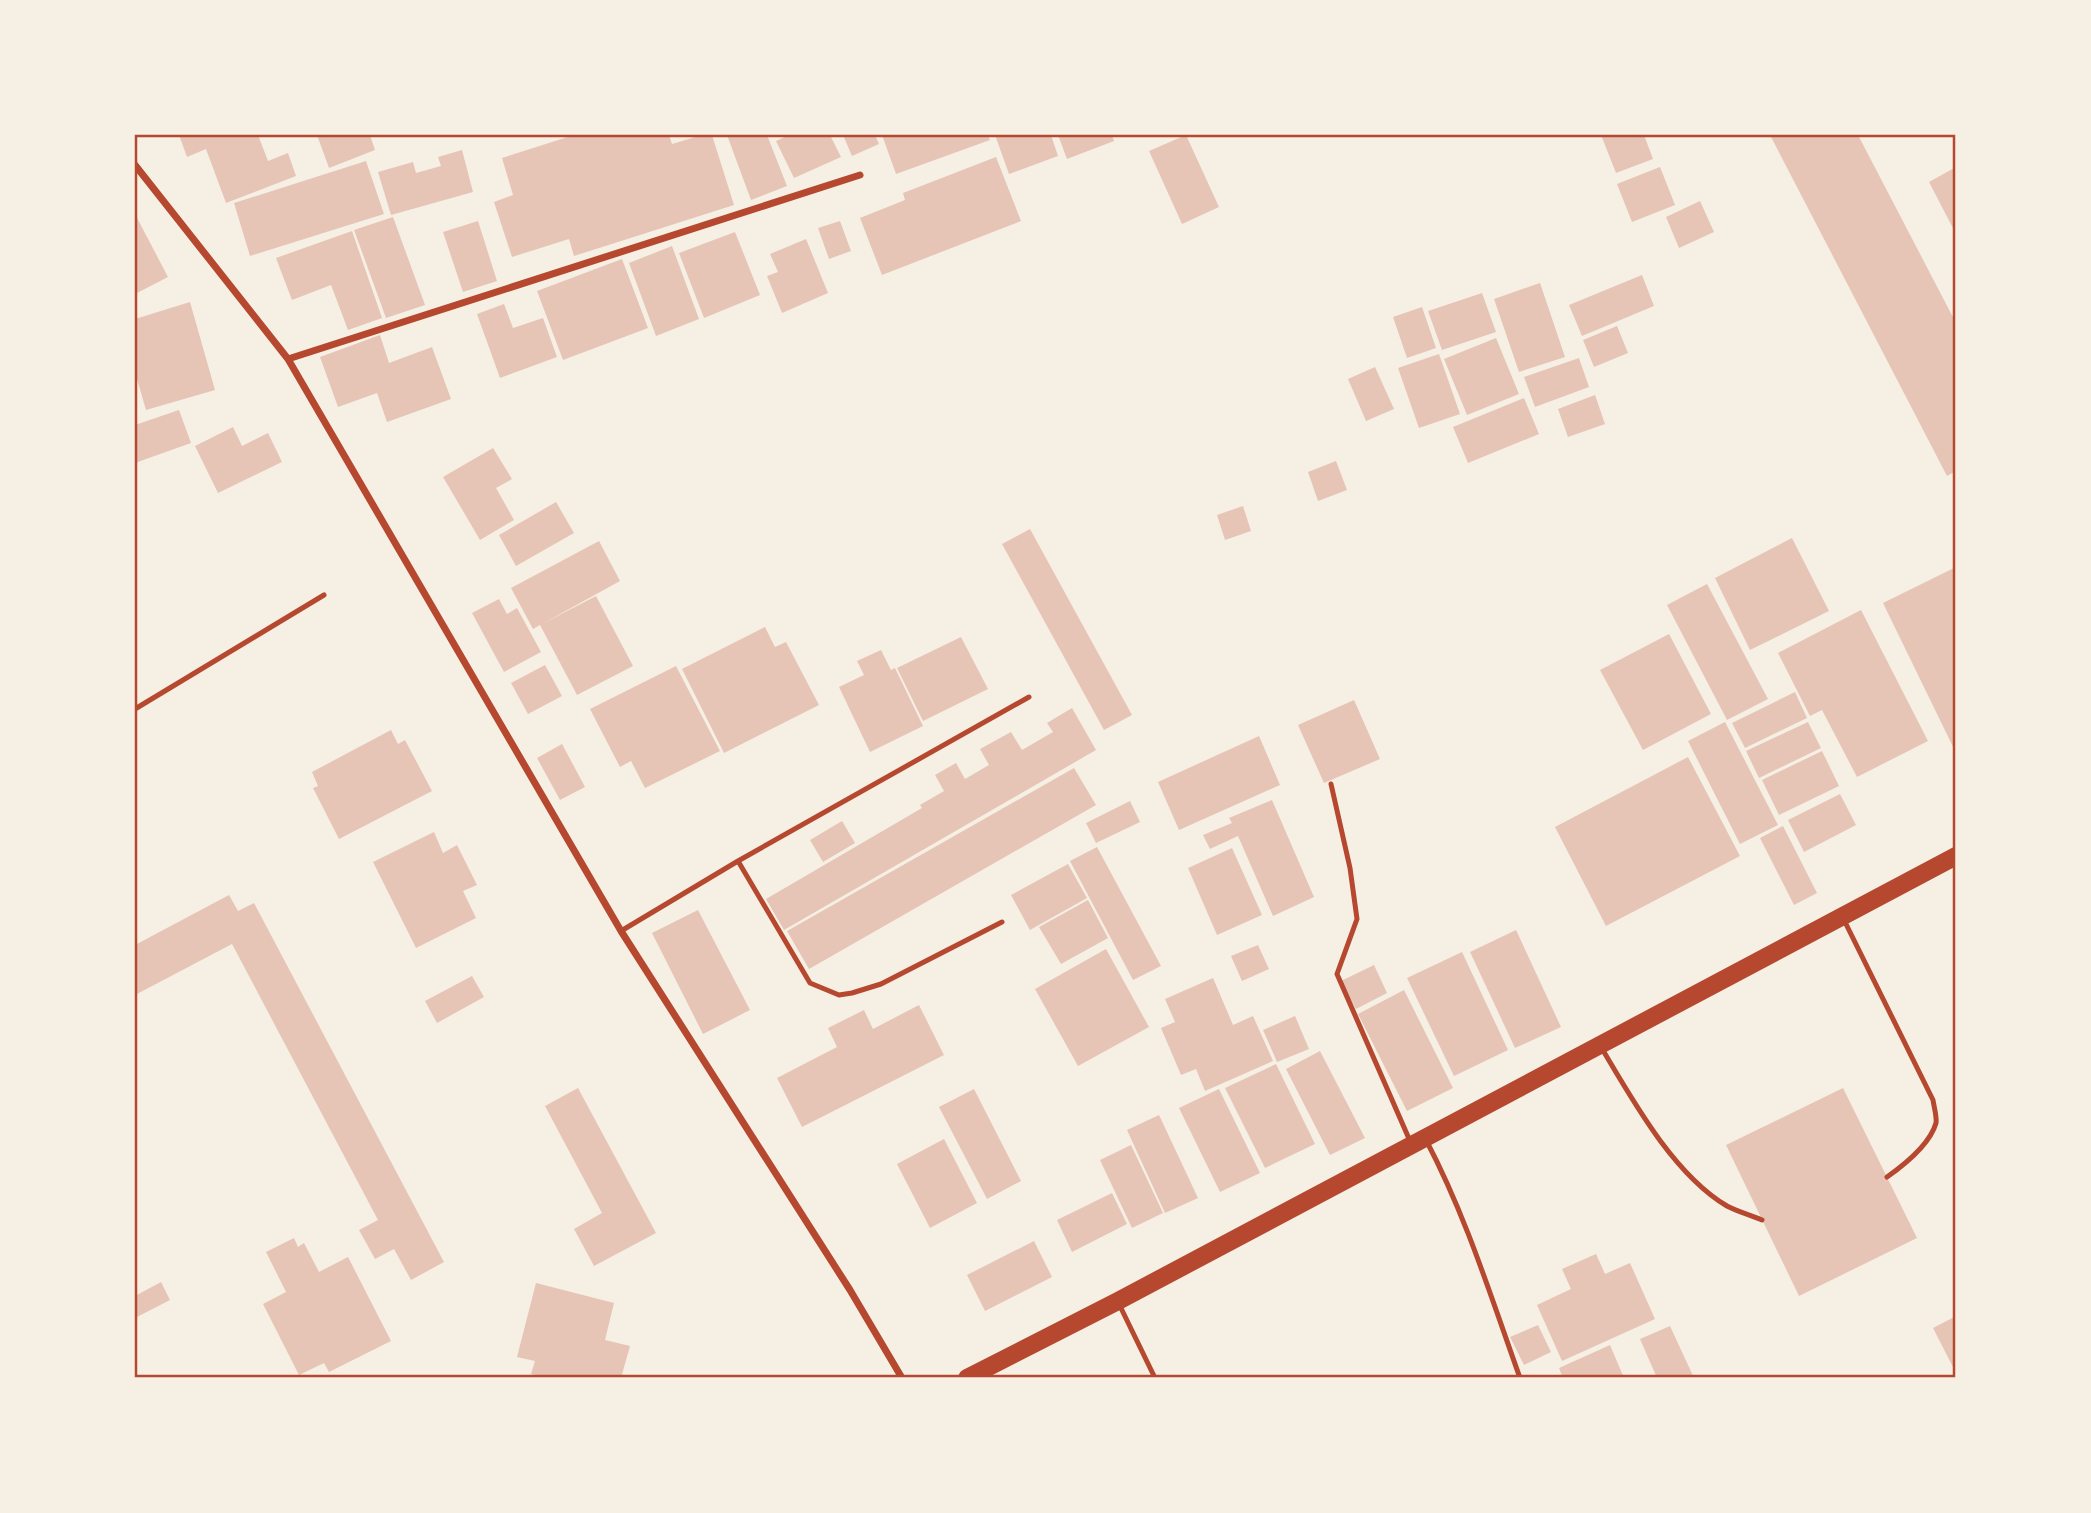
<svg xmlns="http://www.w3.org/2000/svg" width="2091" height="1513" viewBox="0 0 2091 1513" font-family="Helvetica,sans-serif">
  <rect width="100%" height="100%" fill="#f6efe4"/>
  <path fill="#e6c5b7" d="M179 135H258L268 161 288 153 296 176 226 203 206 149 187 157Z
    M317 135H370L375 150 329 168Z
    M574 135H669L672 144 702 135H712L734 205 574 256 569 239 512 257 494 202 513 195 502 158Z
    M727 135H767L787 186 751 200Z
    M789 135H830L841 157 794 178 776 141Z
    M843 135H875L879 144 852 156Z
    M882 135H988L990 140 896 174Z
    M995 135H1051L1058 156 1009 174Z
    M1058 135H1112L1114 141 1067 159Z
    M1186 135 1219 207 1182 224 1149 151Z
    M1601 135H1644L1653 159 1616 173Z
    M1770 135H1858L1956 323V471L1947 476Z
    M462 150 473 192 391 215 378 172 413 162 416 173 441 166 438 157Z
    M996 157 1021 221 882 275 860 218 905 200 903 193Z
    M366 161 384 214 250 256 234 203Z
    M1660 167 1675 205 1632 222 1617 184Z
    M1956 167V234L1929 182Z
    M1700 201 1714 232 1679 248 1666 217Z
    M135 214 168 277 135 294Z
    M393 217 425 305 386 318 354 230Z
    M478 221 497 281 463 292 443 232Z
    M840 221 851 251 829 259 818 228Z
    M352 231 382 318 348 330 331 285 292 300 276 258Z
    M735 232 760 295 704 318 679 253Z
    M806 239 828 293 782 313 767 276 778 272 770 254Z
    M672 246 699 319 656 336 629 263Z
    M622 259 648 328 563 360 537 291Z
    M1642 275 1654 306 1582 336 1569 305Z
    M1540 283 1565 357 1519 372 1494 299Z
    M1482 293 1496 332 1442 350 1428 311Z
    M190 302 215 390 146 410 135 372V319Z
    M504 304 513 328 543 318 557 357 500 378 477 314Z
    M1422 307 1436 348 1407 358 1393 317Z
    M1617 326 1628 353 1594 367 1583 340Z
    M380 335 389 363 432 347 451 399 387 422 377 393 338 407 320 357Z
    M1496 338 1519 394 1467 415 1444 359Z
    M1439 354 1460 414 1419 428 1398 368Z
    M1579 358 1589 387 1535 407 1524 377Z
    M1375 367 1394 409 1366 421 1348 379Z
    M1595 395 1605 424 1568 437 1558 409Z
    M1524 398 1539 434 1468 463 1453 427Z
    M179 410 191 443 135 463V425Z
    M233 427 242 446 268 433 282 462 218 493 195 446Z
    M493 448 512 479 496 488 514 520 480 540 443 477Z
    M1336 461 1347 490 1318 501 1308 472Z
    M556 502 574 533 516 566 499 535Z
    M1243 506 1251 531 1225 540 1217 515Z
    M1030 529 1132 715 1104 730 1002 544Z
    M1792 538 1829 611 1750 650 1715 578Z
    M599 541 620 581 542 624 596 596 633 666 577 695 540 625 533 629 511 588Z
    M1956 567V753L1883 603Z
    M1707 584 1768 699 1727 720 1667 605Z
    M499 599 507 614 517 608 541 652 504 672 472 613Z
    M1861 610 1928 741 1857 777 1822 710 1810 716 1778 653Z
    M765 627 775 647 786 642 819 705 724 753 682 669Z
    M1669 634 1711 714 1643 750 1600 670Z
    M961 637 988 689 923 721 897 668Z
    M881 650 891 670 895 668 923 726 870 752 839 687 864 675 857 661Z
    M545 665 562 696 528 714 511 683Z
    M676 666 720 751 645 788 631 761 620 767 590 709Z
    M1795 692 1807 718 1745 748 1732 723Z
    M1354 700 1380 759 1324 783 1298 725Z
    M1072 708 1096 750 784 930 766 899 922 808 920 805 944 791 935 775 956 763 965 779 989 765 980 749 1011 732 1022 750 1053 732 1047 723Z
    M1725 722 1778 825 1740 844 1688 741Z
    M1808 722 1821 748 1759 778 1746 751Z
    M391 730 398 744 405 740 432 791 339 839 313 788 318 786 312 772Z
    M1259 736 1280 785 1179 830 1158 782Z
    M562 744 585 787 560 800 537 758Z
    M1822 751 1839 786 1779 815 1762 780Z
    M1688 757 1740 856 1606 926 1555 827Z
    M1074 768 1096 805 809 969 787 931Z
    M1840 794 1856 825 1804 852 1788 820Z
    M1272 800 1314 897 1273 916 1238 836 1210 849 1203 835 1232 823 1229 818Z
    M1130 801 1140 822 1096 843 1086 823Z
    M842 821 855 843 823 862 810 840Z
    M1783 826 1817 893 1794 905 1760 838Z
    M434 832 443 853 457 845 477 885 463 891 476 918 416 948 373 862Z
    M1097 847 1161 966 1133 980 1070 861Z
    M1232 848 1262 915 1217 935 1188 868Z
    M1068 864 1087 898 1030 930 1011 895Z
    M229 895 238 911 254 903 444 1262 411 1280 394 1249 375 1259 359 1230 378 1220 232 944 135 995V945Z
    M1088 900 1108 938 1061 964 1039 927Z
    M698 910 750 1010 703 1034 652 933Z
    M1516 930 1561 1027 1515 1048 1470 952Z
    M1258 945 1269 969 1242 981 1231 956Z
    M1106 949 1149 1027 1078 1066 1035 989Z
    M1462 952 1508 1050 1454 1076 1407 978Z
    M1374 965 1387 993 1356 1009 1341 981Z
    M472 976 484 997 437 1023 425 1001Z
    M1213 978 1233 1025 1253 1016 1273 1061 1205 1091 1196 1069 1181 1075 1161 1028 1175 1022 1165 999Z
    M1404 990 1453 1088 1407 1111 1358 1014Z
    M919 1005 944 1055 802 1127 777 1078 837 1047 828 1028 864 1010 873 1029Z
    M1295 1016 1309 1049 1277 1062 1263 1030Z
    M1320 1051 1365 1138 1330 1155 1286 1069Z
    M1276 1064 1315 1144 1265 1168 1225 1088Z
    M578 1088 656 1233 594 1266 574 1229 602 1213 545 1106Z
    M1843 1088 1917 1238 1799 1296 1726 1145Z
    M974 1089 1021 1181 987 1199 939 1107Z
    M1219 1089 1260 1173 1220 1192 1179 1108Z
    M1159 1115 1198 1198 1165 1213 1127 1130Z
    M944 1139 977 1203 930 1228 897 1164Z
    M1131 1145 1163 1213 1132 1228 1100 1160Z
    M1112 1193 1127 1224 1072 1252 1057 1220Z
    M294 1238 298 1247 304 1243 319 1272 348 1257 391 1341 329 1372 324 1363 299 1375 263 1304 286 1292 266 1252Z
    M1034 1241 1052 1277 985 1311 967 1275Z
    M1596 1254 1605 1274 1630 1263 1655 1319 1562 1361 1537 1305 1571 1289 1562 1269Z
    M161 1282 170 1300 135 1318V1296Z
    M536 1283 614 1303 605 1340 630 1346 621 1378H547L531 1374 535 1361 517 1357Z
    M1956 1316V1373L1933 1328Z
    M1538 1325 1551 1352 1524 1365 1510 1337Z
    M1670 1326 1694 1378H1657L1640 1339Z
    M1610 1345 1624 1378H1563L1559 1368Z"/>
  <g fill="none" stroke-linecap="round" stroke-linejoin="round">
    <path stroke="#b5482f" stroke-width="5" d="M135 709 324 595
      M1331 784 1350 868 1357 919 1337 974 1410 1141
      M738 861 810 983 839 995 852 993 881 984 1002 922
      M1844 920 1933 1100C1934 1107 1937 1117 1936 1123 1930 1144 1904 1165 1887 1177
      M621 931 738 861 1029 697
      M1601 1047C1632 1099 1673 1174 1727 1206 1738 1212 1751 1215 1762 1220
      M1426 1140C1466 1216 1491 1297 1520 1378
      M1119 1304 1155 1378"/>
    <path stroke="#b5482f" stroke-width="7" d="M135 165 288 359 621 931 850 1290 902 1378
      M288 359 860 175"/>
    <path stroke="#b5482f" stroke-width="18" d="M967 1378 1118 1301 1956 856"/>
  </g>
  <rect width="2091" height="1513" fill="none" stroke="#f6efe4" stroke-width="273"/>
  <rect x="136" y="136" width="1818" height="1240" fill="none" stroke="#b5482f" stroke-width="2.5"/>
</svg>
